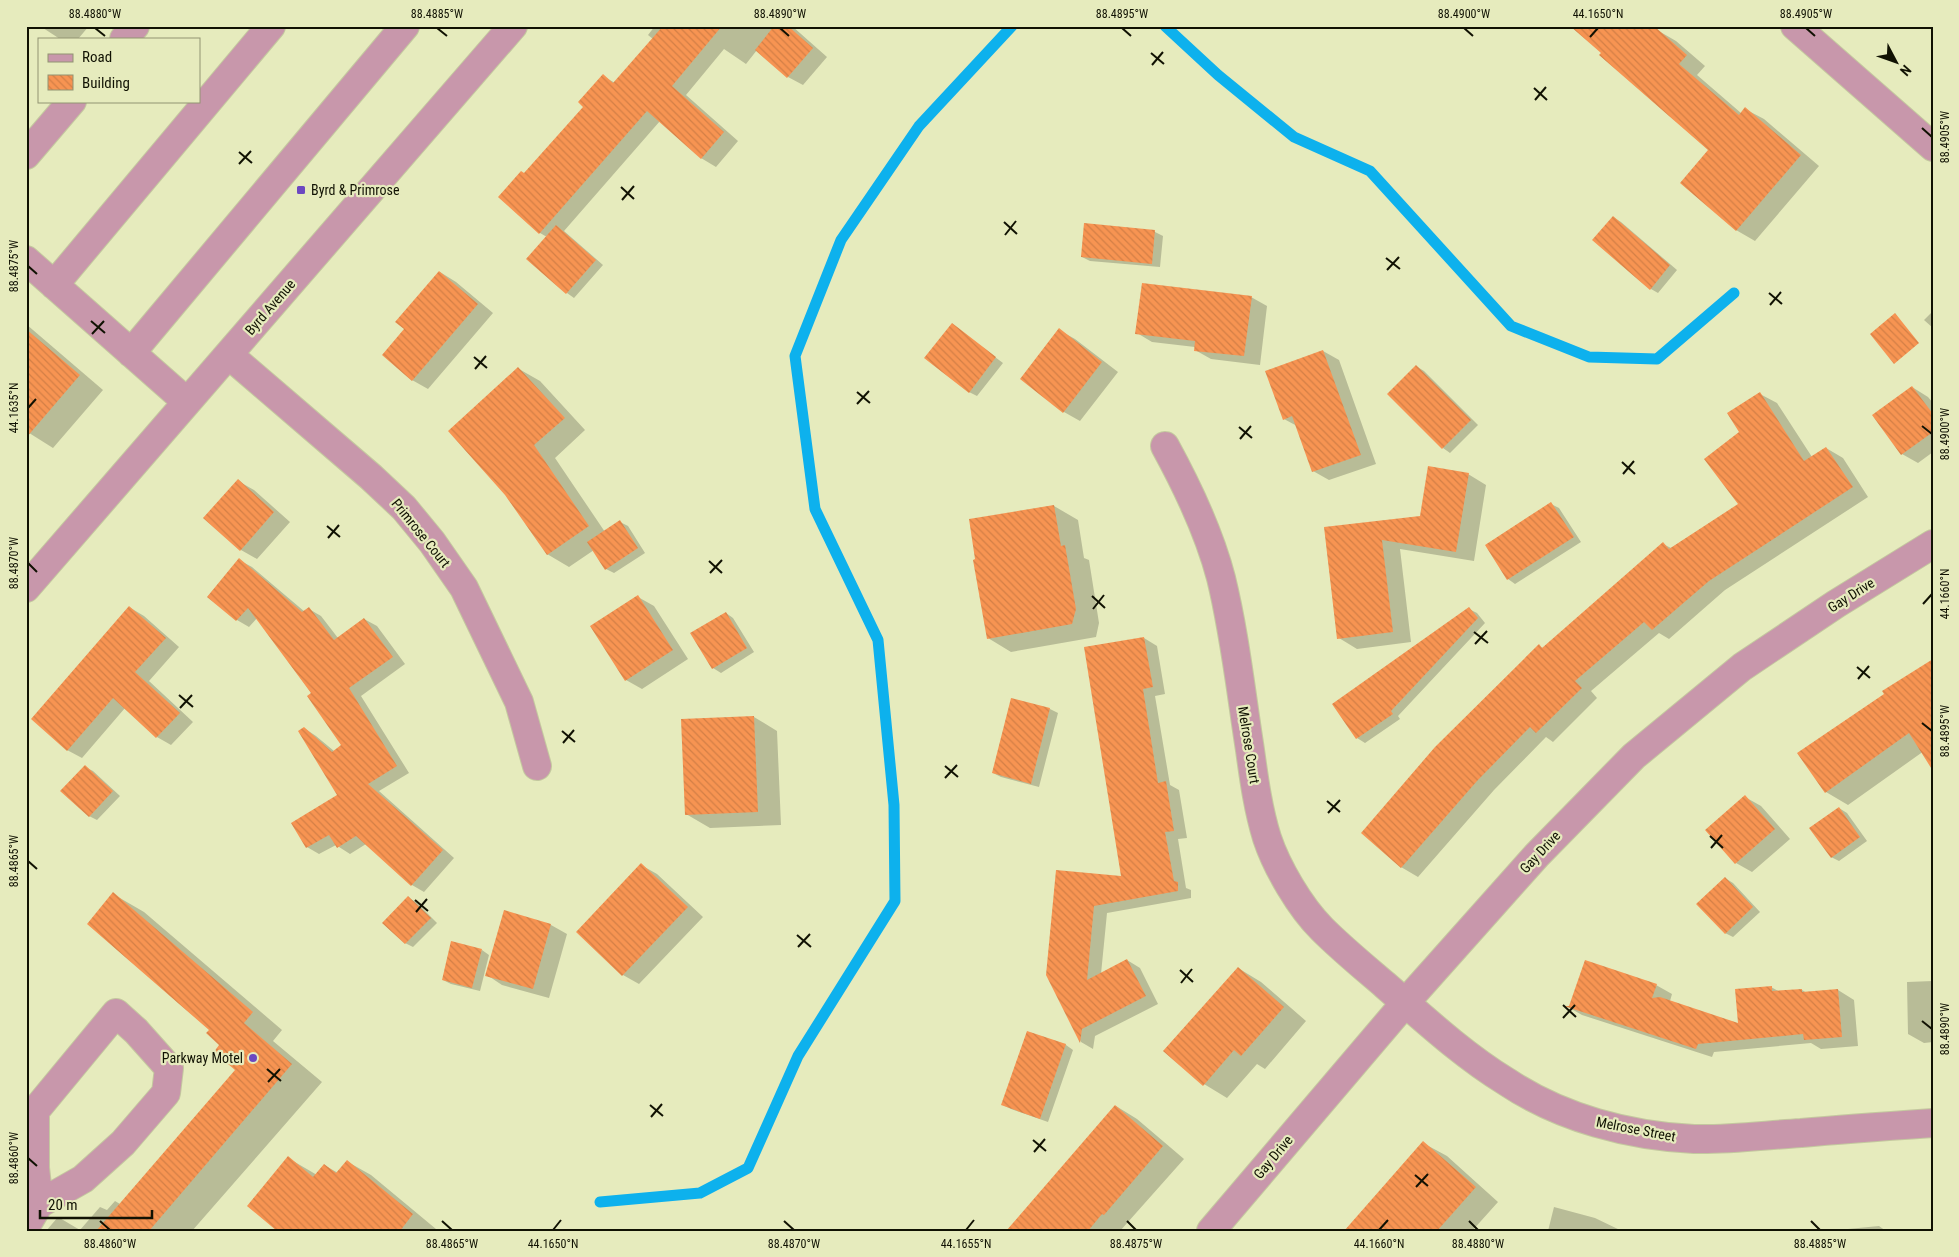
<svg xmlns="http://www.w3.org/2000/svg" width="1959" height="1257" viewBox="0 0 1959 1257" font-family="'Roboto Condensed',sans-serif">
  <defs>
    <pattern id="building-back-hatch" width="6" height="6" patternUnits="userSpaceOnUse" patternTransform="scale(1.25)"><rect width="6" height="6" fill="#f79452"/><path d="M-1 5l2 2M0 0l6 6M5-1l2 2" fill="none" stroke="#d37f46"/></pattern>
  </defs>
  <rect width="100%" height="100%" fill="#e6ebbd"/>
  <path fill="#0003" d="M40 26H89L78 39H60Z
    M655 26H792L827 57 803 85 788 77 757 50 746 64 724 49 686 95 738 141 716 167 701 158 660 121 564 231 603 265 574 298 567 293 528 259 547 237 540 233 525 174 585 107 603 76 615 83 653 39 648 35Z
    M1657 30 1676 41 1705 66 1697 75 1741 113 1745 109 1764 119 1819 166 1755 241 1736 230 1710 150Z
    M1613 217 1621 222 1677 270 1658 293 1651 289Z
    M1085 225 1155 232 1163 236 1160 267 1090 261 1082 257Z
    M440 272 456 282 493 313 428 389 412 380 406 329Z
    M1251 297 1267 306 1260 365 1211 359 1195 350V347L1152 342 1137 333Z
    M1933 311V328L1924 320Z
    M26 324 103 390 53 448 26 431Z
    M952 325 1003 363 977 396 969 392Z
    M1059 330 1075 339 1118 372 1080 421 1064 412Z
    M1323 351 1339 360 1376 464 1329 480 1313 471 1297 426 1284 419Z
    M1416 366 1424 371 1478 425 1450 453 1443 448 1389 394Z
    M519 369 540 381 585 430 555 458 605 532 620 522 628 526 645 553 614 573 606 569 594 550 569 567 547 554Z
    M1912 387 1928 397 1933 403V452L1918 463 1902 454Z
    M1760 394 1777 403 1812 457 1826 448 1843 458 1868 497 1725 590 1669 639 1659 633 1591 691 1597 698 1553 742 1546 737 1494 790 1418 877 1401 867 1539 646 1543 648 1663 544 1671 548 1739 505 1741 433Z
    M1468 474 1486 485 1474 561 1400 549 1411 642 1357 649 1339 638 1326 528 1421 517Z
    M238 481 254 490 290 522 257 559 241 550Z
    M1551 504 1559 508 1581 542 1515 584 1508 579Z
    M1054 506 1078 520 1084 558 1089 560 1099 623 1096 637 1011 652 988 638Z
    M239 560 252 567 305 612 309 609 321 616 338 638 364 619 377 626 405 664 361 696 409 773 379 791 454 858 424 892 412 885 366 844 350 854 336 845 319 854 307 847 339 796 304 728 316 736 334 751 343 745 312 694 257 618 249 627 237 620 208 596Z
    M638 597 654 606 688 659 642 689 626 680Z
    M129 607 144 616 179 647 149 681 193 722 171 745 157 737 125 708 82 758 67 750Z
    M1469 609 1477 613 1485 623 1398 716 1400 719 1365 743 1357 738Z
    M726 613 733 618 754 652 721 673 713 668Z
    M1144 638 1157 646 1165 694 1155 696 1170 785 1179 790 1187 838 1178 839 1186 888 1191 890V898L1107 913 1101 974 1127 960 1140 968 1158 1004 1095 1036 1093 1049 1081 1042 1047 975 1057 872 1122 878Z
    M1886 694 1924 751 1848 805 1826 792Z
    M1012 699 1050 709 1058 713 1039 787 1001 777 993 773Z
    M754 717 777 731 781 825 710 828 686 814Z
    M85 767 93 771 120 796 97 820 89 816Z
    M1745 797 1761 806 1790 839 1752 872 1736 863Z
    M1839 808 1847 813 1867 841 1839 861 1831 857Z
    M641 865 657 874 703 917 639 984 623 975Z
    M1725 878 1733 883 1760 912 1733 937 1725 933Z
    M113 894 144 912 282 1030 273 1041 322 1082 192 1231H46L58 1217 80 1230 100 1207 107 1210 115 1201 120 1204 237 1070 211 1030Z
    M408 898 416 902 437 923 413 947 405 943Z
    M551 925 567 934 549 998 502 985 487 975Z
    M482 950 489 955 480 991 451 984 443 980Z
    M1238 968 1261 982 1306 1021 1265 1069 1257 1064 1227 1098 1204 1084Z
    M1933 981V1042L1924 1043 1908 1034 1907 982Z
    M1656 985 1672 994 1670 1001 1739 1025 1771 987 1780 992 1802 990 1807 993 1838 990 1854 1000 1858 1046 1821 1049 1811 1043 1714 1052 1712 1057 1582 1015 1568 1007Z
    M1028 1032 1066 1045 1073 1050 1048 1122 1011 1109 1003 1105Z
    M1116 1106 1137 1119 1184 1159 1120 1231H1007Z
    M1423 1143 1447 1156 1498 1202 1472 1231H1349Z
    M288 1158 317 1175 324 1165 338 1173 348 1162 371 1175 436 1229 434 1231H279Z
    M1554 1207 1595 1218 1622 1231H1548Z
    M1879 1226 1886 1231H1827Z"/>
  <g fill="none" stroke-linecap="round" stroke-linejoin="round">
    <path stroke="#0db1ed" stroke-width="11" d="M1165 26 1218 75 1294 137 1370 171 1511 326 1589 357 1657 359 1734 293
      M600 1202 700 1193 748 1168 798 1056 895 901 894 805 878 640 815 509 795 356 841 240 919 126 1012 26"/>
  </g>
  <path fill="url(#building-back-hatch)" d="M663 26H722L672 86 724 132 701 159 647 111 539 234 498 197 521 171 524 173 583 107 578 102 603 74 613 83Z
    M774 26H788L813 48 787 78 755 50Z
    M1570 26H1654L1687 55 1679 64 1739 115 1745 107 1801 155 1736 231 1680 183 1708 150 1599 55 1601 53Z
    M1613 216 1670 265 1650 290 1592 240Z
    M1084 223 1155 230 1152 264 1081 257Z
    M556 225 596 260 566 294 526 259Z
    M439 271 478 304 412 381 382 355 404 329 395 322Z
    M1142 283 1252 296 1244 356 1194 351 1195 341 1135 334Z
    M1895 313 1919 343 1894 364 1870 334Z
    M952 323 996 357 969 393 924 358Z
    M1059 328 1102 362 1063 413 1020 379Z
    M26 329 80 375 26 438Z
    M1323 350 1361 455 1312 472 1292 416 1283 420 1265 371Z
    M1416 365 1471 420 1442 449 1387 394Z
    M518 367 565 418 534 445 589 526 547 555 505 495 448 431Z
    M1912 386 1933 414V432L1901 455 1872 415Z
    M1760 392 1804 461 1826 447 1853 487 1709 581 1652 630 1644 622 1575 681 1582 688 1536 733 1530 727 1477 781 1401 868 1361 833 1435 747 1539 644 1542 648 1663 542 1669 549 1738 504 1704 459 1739 432 1727 413Z
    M1428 466 1469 473 1456 552 1382 540 1393 632 1337 639 1324 527 1420 516Z
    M238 479 274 512 240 551 203 518Z
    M1551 502 1574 537 1507 580 1485 545Z
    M1054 505 1061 546 1065 545 1076 609 1072 624 987 639 973 560 975 559 969 519Z
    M620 520 638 548 605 570 587 542Z
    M239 558 302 612 309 607 334 640 364 618 393 657 349 688 397 766 368 784 443 850 411 886 356 836 337 848 329 835 306 848 291 823 337 795 298 731 304 727 332 752 341 745 307 696 311 693 248 608 236 621 207 597Z
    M638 595 673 650 625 681 590 626Z
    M129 606 166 638 135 672 180 713 156 738 113 698 67 751 31 719Z
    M1469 607 1478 618 1391 711 1393 714 1356 739 1332 704Z
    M726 612 747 648 712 669 690 633Z
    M1144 637 1153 687 1143 689 1158 783 1166 781 1174 831 1165 832 1174 881 1178 882V891L1094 906 1087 980 1127 959 1146 996 1082 1029 1080 1043 1046 975 1056 870 1121 876 1084 647Z
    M1933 659V771L1909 733 1825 793 1797 753 1884 694 1882 691Z
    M1011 698 1050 708 1031 784 992 773Z
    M754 716 758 812 685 815 681 719Z
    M85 765 113 791 89 817 60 791Z
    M1745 795 1775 829 1735 864 1705 830Z
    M1839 807 1860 837 1831 858 1809 828Z
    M641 863 688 907 622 976 576 932Z
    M1725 877 1753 907 1725 934 1696 904Z
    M113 892 253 1012 244 1023 292 1064 149 1231H96L235 1070 214 1052 219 1045 206 1033 209 1030 87 924Z
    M408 896 431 918 405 944 382 923Z
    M504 910 551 924 533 989 485 976Z
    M451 941 482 949 472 988 442 980Z
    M1585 960 1657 984 1652 998 1660 997 1738 1023 1735 989 1772 986V991L1802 989V992L1838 989 1842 1037 1804 1040 1803 1034 1698 1044 1696 1049 1564 1006H1569Z
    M1238 967 1284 1007 1241 1056 1234 1050 1203 1086 1163 1051Z
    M1027 1031 1066 1044 1040 1119 1001 1105Z
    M1115 1105 1163 1146 1104 1215 1102 1214 1088 1231H1006Z
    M1423 1141 1476 1187 1437 1231H1344Z
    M288 1156 313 1177 324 1164 336 1173 347 1160 413 1214 400 1231H277L247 1206Z"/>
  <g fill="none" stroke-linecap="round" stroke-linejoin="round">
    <defs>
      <path id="minor" d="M1795 26 1933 147
        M124 39 135 26
        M26 155 72 101
        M26 260 187 402
        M54 285 271 26
        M131 353 405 26
        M229 355 371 477 404 508 432 542 464 588 519 702 537 766
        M1165 446C1188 488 1209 532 1221 578 1235 635 1241 693 1250 750 1254 779 1258 809 1267 838 1277 868 1300 907 1322 929 1342 949 1364 967 1385 985 1424 1019 1463 1055 1507 1082 1561 1118 1629 1136 1694 1139 1729 1140 1766 1135 1801 1133 1845 1129 1889 1126 1933 1123
        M26 588 513 26
        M26 1226 39 1204 83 1179 123 1143 166 1093 169 1068 136 1031 116 1013 35 1111V1168L39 1204
        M1211 1231 1405 1003 1537 855 1634 756 1742 667 1836 604 1933 544"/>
    </defs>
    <use href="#minor" stroke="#c4c89f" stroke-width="30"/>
    <use href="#minor" stroke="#c897ab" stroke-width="28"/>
  </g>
  <path fill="none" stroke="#111203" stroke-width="2" d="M95 28 105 36M437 28 447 36M780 28 789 36M1122 28 1131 36M1464 28 1473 36M1806 28 1815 36M1590 37 1598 28M1151 53 1164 64M1152 65 1163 52M1534 88 1547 100M1535 100 1546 87M1922 128 1932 137M239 152 252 163M239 164 251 151M621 187 634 199M622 200 634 186M1004 222 1017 234M1005 235 1016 221M1386 258 1400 269M28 266 37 274M1387 270 1399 257M1769 293 1782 304M1770 305 1781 292M91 321 105 333M92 334 104 321M474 357 487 368M475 369 486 356M857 392 870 403M857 404 869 391M28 408 36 399M1922 426 1932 434M1239 427 1252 438M1240 439 1251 426M1622 462 1635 474M1623 474 1634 461M327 526 340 537M328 538 339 525M709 561 722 573M28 563 37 572M710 573 722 560M1092 596 1105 608M1923 604 1932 594M1093 609 1104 595M1474 632 1488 643M1475 644 1487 631M1857 667 1870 678M1858 679 1869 666M179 695 193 707M180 708 192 695M1922 723 1932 731M562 731 575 742M563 743 574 730M945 766 958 777M945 778 957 765M1327 801 1340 812M1328 813 1340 800M1710 836 1723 848M1711 848 1722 835M28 861 37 869M415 900 428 911M416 912 427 899M797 935 811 947M798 947 810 934M1180 970 1193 982M1181 983 1192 969M1563 1005 1576 1017M1563 1018 1575 1005M1922 1021 1932 1029M267 1069 281 1081M268 1082 280 1069M650 1105 663 1116M651 1117 662 1104M1033 1140 1046 1151M1034 1152 1045 1139M28 1158 37 1166M1415 1175 1428 1186M1416 1187 1428 1174M100 1221 110 1230M442 1221 452 1230M784 1221 794 1230M1127 1221 1136 1230M1469 1221 1478 1230M1811 1221 1820 1230M553 1230 561 1220M966 1230 974 1220M1379 1230 1388 1220"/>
  <g fill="#6c48c1" stroke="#e6ebbd" stroke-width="2">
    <rect x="296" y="185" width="10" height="10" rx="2.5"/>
    <circle cx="253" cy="1058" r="5"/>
  </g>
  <g text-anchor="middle" stroke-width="4.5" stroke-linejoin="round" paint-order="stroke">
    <g font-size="14" fill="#111203" stroke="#e6ebbd" text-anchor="start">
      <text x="311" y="195">Byrd &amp; Primrose</text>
      <text x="243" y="1063" text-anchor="end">Parkway Motel</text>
    </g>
    <g font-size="14" fill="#111203" stroke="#e6ebbd">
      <text transform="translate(270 307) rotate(-49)" y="5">Byrd Avenue</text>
      <text transform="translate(421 533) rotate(51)" y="5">Primrose Court</text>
      <text transform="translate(1851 595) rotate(-32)" y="5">Gay Drive</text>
      <text transform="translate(1249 745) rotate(81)" y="5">Melrose Court</text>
      <text transform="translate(1540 852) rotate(-47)" y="5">Gay Drive</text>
      <text transform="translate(1636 1129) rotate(11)" y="5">Melrose Street</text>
      <text transform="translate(1273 1157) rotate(-50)" y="5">Gay Drive</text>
    </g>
  </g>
  <rect width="1959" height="1257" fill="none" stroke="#e6ebbd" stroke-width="55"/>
  <rect x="38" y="38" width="162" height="65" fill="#e6ebbd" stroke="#919473"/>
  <rect x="48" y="54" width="25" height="8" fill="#c897ab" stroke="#919473"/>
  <text x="82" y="62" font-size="15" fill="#111203">Road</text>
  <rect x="48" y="75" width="25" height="15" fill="url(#building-back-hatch)" stroke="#919473"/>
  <text x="82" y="88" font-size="15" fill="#111203">Building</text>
  <g transform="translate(1896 62) rotate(131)" stroke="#e6ebbd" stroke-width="4" paint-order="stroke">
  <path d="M0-4L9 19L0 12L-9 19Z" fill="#111203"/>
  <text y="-8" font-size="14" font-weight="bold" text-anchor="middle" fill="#111203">N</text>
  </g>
  <path d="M40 1210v8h112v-8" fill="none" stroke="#111203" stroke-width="2.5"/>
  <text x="48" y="1210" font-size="15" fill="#111203" stroke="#e6ebbd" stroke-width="4" paint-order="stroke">20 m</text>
  <rect x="28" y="28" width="1904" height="1202" fill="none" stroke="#111203" stroke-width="2"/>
  <g font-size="12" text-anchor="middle" fill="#111203">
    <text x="95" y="18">88.4880°W</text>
    <text x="437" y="18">88.4885°W</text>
    <text x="780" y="18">88.4890°W</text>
    <text x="1122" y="18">88.4895°W</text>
    <text x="1464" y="18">88.4900°W</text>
    <text x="1598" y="18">44.1650°N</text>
    <text x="1806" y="18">88.4905°W</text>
    <text transform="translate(1945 137) rotate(-90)" y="4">88.4905°W</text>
    <text transform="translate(14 266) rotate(-90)" y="4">88.4875°W</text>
    <text transform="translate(14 408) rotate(-90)" y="4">44.1635°N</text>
    <text transform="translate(1945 434) rotate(-90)" y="4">88.4900°W</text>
    <text transform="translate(14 563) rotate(-90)" y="4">88.4870°W</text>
    <text transform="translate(1945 594) rotate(-90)" y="4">44.1660°N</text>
    <text transform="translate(1945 731) rotate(-90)" y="4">88.4895°W</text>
    <text transform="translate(14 861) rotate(-90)" y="4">88.4865°W</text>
    <text transform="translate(1945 1029) rotate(-90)" y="4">88.4890°W</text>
    <text transform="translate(14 1158) rotate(-90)" y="4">88.4860°W</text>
    <text x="110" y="1248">88.4860°W</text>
    <text x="452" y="1248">88.4865°W</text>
    <text x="553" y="1248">44.1650°N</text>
    <text x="794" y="1248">88.4870°W</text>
    <text x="966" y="1248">44.1655°N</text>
    <text x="1136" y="1248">88.4875°W</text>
    <text x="1379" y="1248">44.1660°N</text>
    <text x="1478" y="1248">88.4880°W</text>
    <text x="1820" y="1248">88.4885°W</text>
  </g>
</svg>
